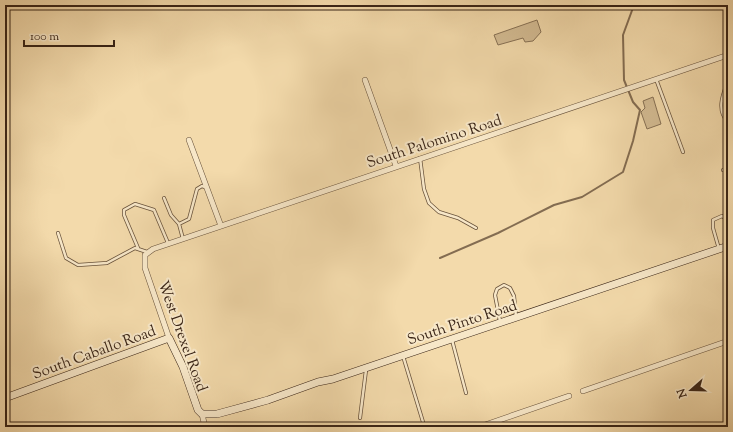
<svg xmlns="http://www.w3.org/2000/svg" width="733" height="432" viewBox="0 0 733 432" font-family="'Sorts Mill Goudy',serif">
  <rect width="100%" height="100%" fill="#f3daab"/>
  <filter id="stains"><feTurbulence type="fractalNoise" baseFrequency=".005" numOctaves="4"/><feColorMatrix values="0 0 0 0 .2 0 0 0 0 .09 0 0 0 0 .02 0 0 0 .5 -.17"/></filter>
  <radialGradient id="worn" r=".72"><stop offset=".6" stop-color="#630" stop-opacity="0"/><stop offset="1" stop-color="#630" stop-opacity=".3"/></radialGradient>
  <path fill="#d3bb92" stroke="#867054" d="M537 20 541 32 533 41 525 42 523 38 498 45 494 35Z
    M653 97 661 124 647 129 641 112 645 108 643 101Z"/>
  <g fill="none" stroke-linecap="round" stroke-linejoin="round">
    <path stroke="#836c51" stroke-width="2" d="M440 258 498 233 554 205 582 197 623 172 633 141 640 110 633 102 624 80 623 35 634 5"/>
    <defs>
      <path id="lane" d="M656 79 683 152
        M728 81C723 94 716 110 728 122
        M420 158 424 189 429 203 439 212 458 218 476 228
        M723 170 728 171
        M164 198 171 215 179 224
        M58 233 66 258 78 265 107 263 135 248 147 252
        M183 239 179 224 189 219 197 189 202 186 205 187
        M138 248 124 215V210L135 204 154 210 168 243
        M719 249 713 228V220L722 216 728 220
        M500 321 495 295 497 289 504 285 510 288 514 296 516 317
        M452 340 466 393
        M403 356 423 422
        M360 418 366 370"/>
      <path id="street" d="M365 80 396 166
        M189 140 221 226
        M725 247 728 255
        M169 338 145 268V255L153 249 728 55
        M5 391 8 397
        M583 391 728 341
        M202 414 205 427
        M5 421 9 427
        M479 427 569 396"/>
      <path id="secondary" d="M5 398 169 338 183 367 198 410 202 414H217L268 400 318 382 333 379 728 246"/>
    </defs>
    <use href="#lane" stroke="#68523b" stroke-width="4"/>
    <use href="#street" stroke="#68523b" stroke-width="6"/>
    <use href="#secondary" stroke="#392416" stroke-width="8"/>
    <use href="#lane" stroke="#f7e7c8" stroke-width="2.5"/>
    <use href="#street" stroke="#f7e7c8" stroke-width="5"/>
    <use href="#secondary" stroke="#f7e7c8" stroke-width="7"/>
  </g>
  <g text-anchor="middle" stroke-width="4" stroke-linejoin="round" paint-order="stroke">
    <g font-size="15" fill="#392416" stroke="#f7e7c8">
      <text transform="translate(434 141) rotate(-18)" y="5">South Palomino Road</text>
      <text transform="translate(462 322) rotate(-18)" y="5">South Pinto Road</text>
      <text transform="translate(183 336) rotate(70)" y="5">West Drexel Road</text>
      <text transform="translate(94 352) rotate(-20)" y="5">South Caballo Road</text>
    </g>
  </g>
  <rect width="733" height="432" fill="none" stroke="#f3daab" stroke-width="20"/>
  <rect x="6" y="6" width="721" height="420" fill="none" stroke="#392416" stroke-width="2"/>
  <rect x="10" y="10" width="713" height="412" fill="none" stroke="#392416"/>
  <g transform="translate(691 390) rotate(250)" stroke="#f7e7c8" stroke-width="3" paint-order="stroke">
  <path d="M0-3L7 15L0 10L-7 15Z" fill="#392416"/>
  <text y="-6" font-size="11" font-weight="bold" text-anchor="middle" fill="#392416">N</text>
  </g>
  <path d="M24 40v6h90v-6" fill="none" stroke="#392416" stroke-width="2"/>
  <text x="30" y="40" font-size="12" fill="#392416" stroke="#f7e7c8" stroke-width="3" paint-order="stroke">100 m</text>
  <rect width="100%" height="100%" filter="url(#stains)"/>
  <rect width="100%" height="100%" fill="url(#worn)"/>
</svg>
